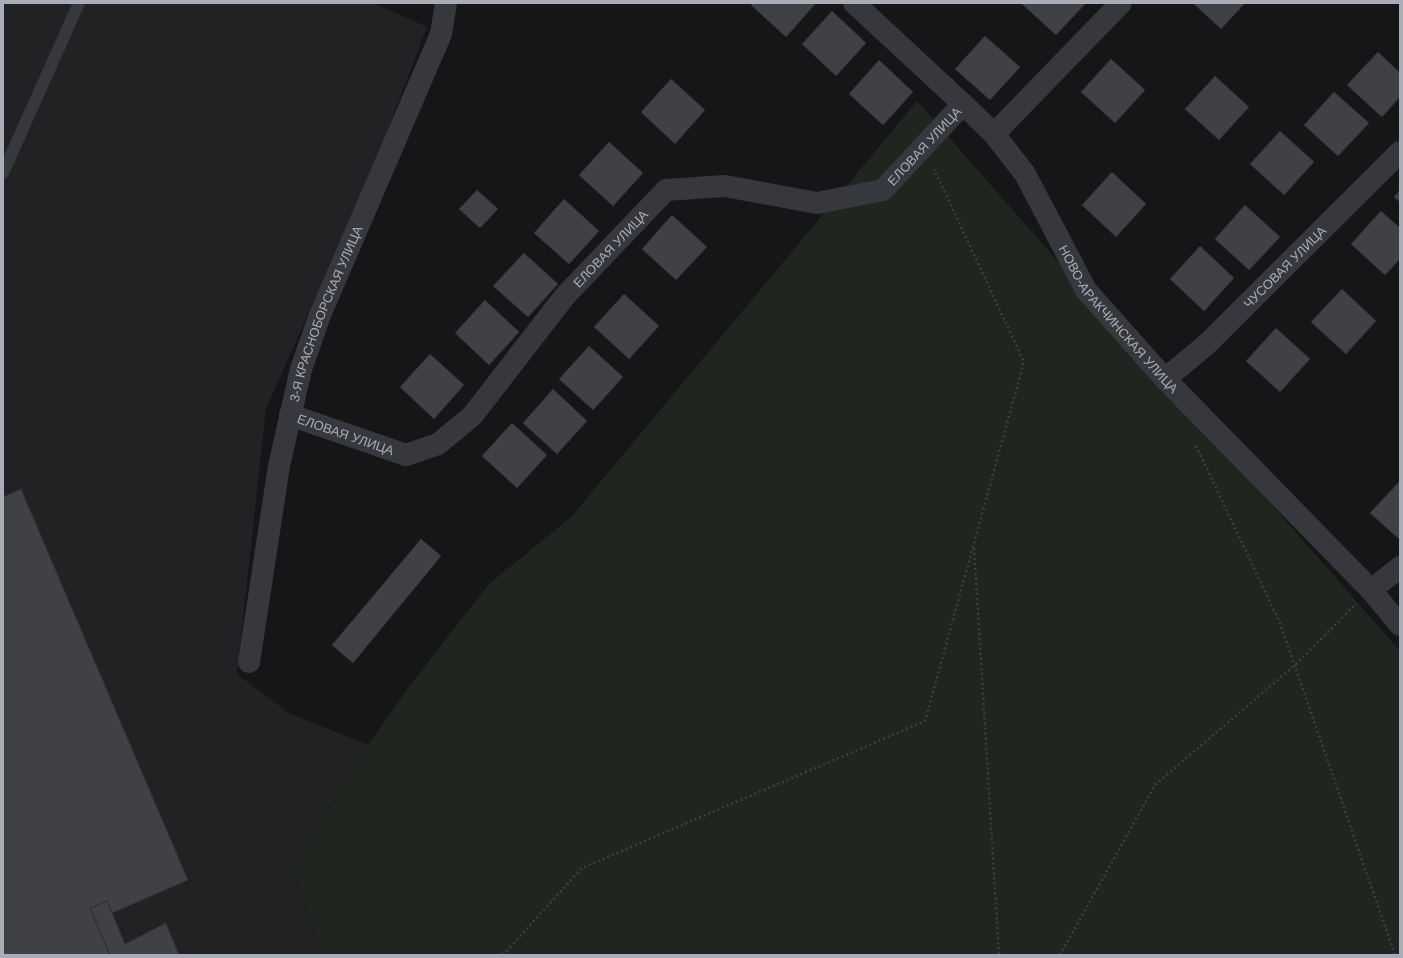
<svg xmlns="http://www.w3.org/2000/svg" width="1403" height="958" viewBox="0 0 1403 958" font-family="Helvetica,sans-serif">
  <rect width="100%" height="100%" fill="#161618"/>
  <path fill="#222225" d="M3 3H374L427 27 374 166 266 409 237 674 289 713 368 745 294 872 321 955H3Z"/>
  <path fill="#1e261f" d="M917 101 1400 651V955H321L294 872 368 745 410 685 489 584 572 516Z"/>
  <path fill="#404145" stroke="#303034" d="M753 3H816L786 37 751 5Z
    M1023 3H1086L1056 35 1022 4Z
    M1193 3H1245L1221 29Z
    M832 11 866 43 836 76 802 44Z
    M985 36 1020 67 990 100 955 69Z
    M1378 52 1400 73V97L1382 117 1347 85Z
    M1111 59 1145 90 1115 123 1081 92Z
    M879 60 913 92 883 125 849 94Z
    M1215 76 1249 107 1219 140 1185 109Z
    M671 79 705 110 675 144 641 112Z
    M1334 92 1369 123 1338 156 1304 125Z
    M1280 131 1314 162 1284 195 1250 164Z
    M609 142 643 173 613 206 579 175Z
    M1112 172 1146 204 1116 237 1082 205Z
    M477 190 498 209 480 228 459 209Z
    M1400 190V202L1394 197Z
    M564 199 599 231 569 264 534 233Z
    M1245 205 1280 237 1249 270 1215 239Z
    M1381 211 1400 228V259L1385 275 1351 244Z
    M672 215 707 247 676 280 642 249Z
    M1200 246 1234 278 1204 311 1170 279Z
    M524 253 558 284 528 317 493 286Z
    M1342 289 1376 321 1346 354 1311 322Z
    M624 294 659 326 629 359 594 327Z
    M485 300 519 332 489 365 455 333Z
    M1276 328 1310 359 1280 392 1246 361Z
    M589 346 623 377 593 410 559 379Z
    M430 354 464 385 434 419 400 387Z
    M553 389 587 421 557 454 523 423Z
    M512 423 547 455 517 488 482 456Z
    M1400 481V540L1370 513Z
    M21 489 188 880 112 913 107 901 90 908 110 955H3V497Z
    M421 539 441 556 353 663 332 645Z
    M107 901 125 944 166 923 179 955H110L90 908Z"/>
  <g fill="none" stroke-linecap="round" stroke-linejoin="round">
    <path stroke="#3d3f44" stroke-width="2.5" stroke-dasharray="2 3" stroke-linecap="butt" d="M1196 446 1280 623 1395 955
      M974 548 999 955
      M503 955 582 868 925 721 1024 362 934 169
      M1060 955 1155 785 1295 665 1355 605"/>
    <path stroke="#37383d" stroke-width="12" d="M3 173 79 3"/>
    <g stroke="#37383d" stroke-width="22">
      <path id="s1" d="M854 3 963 104 994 134 1025 174 1086 290 1165 379 1371 590 1400 625"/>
      <path d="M994 134 1121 3"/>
      <path id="s2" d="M1165 379 1206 345 1400 152"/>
      <path id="s3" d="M290 415 406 455 438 444 472 416 565 296 666 190 725 186 817 203 883 190 963 104"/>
      <path d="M1371 590 1400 567"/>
      <path id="s4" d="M249 662 279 466 301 369 320 315 441 34 446 3"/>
    </g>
  </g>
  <g text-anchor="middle" stroke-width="4" stroke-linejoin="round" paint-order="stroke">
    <g font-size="13" fill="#a8adb8" stroke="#111113">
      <text dy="5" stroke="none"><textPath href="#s3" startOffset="779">ЕЛОВАЯ УЛИЦА</textPath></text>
      <text dy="5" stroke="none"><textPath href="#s3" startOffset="418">ЕЛОВАЯ УЛИЦА</textPath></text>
      <text dy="5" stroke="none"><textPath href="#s2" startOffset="164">ЧУСОВАЯ УЛИЦА</textPath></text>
      <text dy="5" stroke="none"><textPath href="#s4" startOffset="358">3-Я КРАСНОБОРСКАЯ УЛИЦА</textPath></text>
      <text dy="5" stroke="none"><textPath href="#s1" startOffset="416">НОВО-АРАКЧИНСКАЯ УЛИЦА</textPath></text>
      <text dy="5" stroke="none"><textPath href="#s3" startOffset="59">ЕЛОВАЯ УЛИЦА</textPath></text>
    </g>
  </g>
  <rect width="1403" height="958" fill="none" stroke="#a8adb8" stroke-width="8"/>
</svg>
